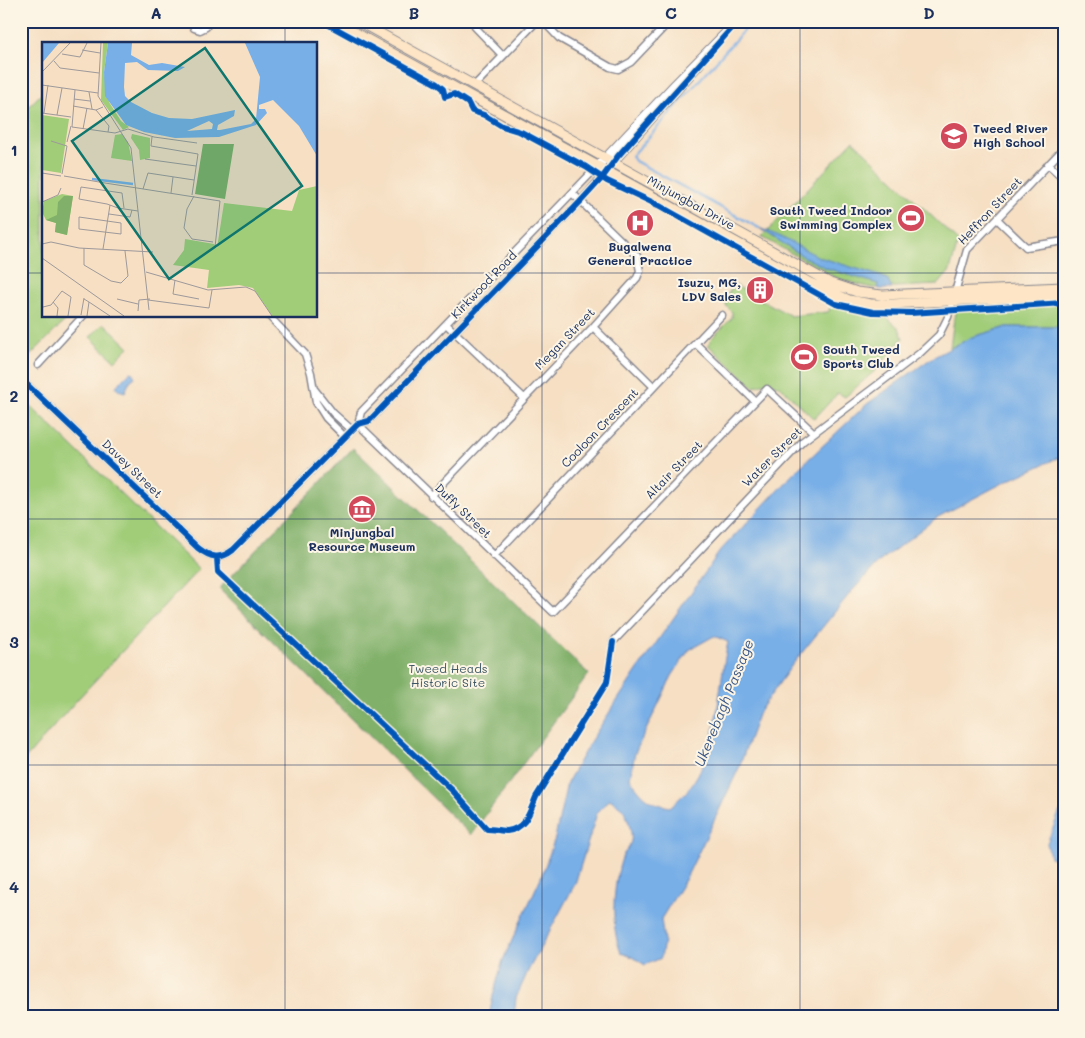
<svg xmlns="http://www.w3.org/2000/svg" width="1085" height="1038" viewBox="0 0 1085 1038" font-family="Mali,sans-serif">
  <rect width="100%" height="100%" fill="#fcf5e5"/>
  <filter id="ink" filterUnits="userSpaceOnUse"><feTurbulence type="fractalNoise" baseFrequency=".02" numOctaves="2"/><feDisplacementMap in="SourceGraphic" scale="10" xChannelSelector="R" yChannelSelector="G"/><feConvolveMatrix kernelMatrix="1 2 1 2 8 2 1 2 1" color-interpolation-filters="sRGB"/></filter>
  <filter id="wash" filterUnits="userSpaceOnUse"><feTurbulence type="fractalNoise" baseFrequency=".0096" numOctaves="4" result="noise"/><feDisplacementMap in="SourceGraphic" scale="20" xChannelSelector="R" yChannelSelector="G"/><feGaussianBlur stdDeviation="1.12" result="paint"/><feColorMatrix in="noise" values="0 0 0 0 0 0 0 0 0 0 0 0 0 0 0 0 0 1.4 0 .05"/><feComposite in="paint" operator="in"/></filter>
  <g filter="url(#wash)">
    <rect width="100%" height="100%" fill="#f6dfc3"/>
    <path fill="#a1cd79" stroke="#5e7e6c" d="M44 91V316H70L21 365V114Z
      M853 141 960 243 957 246 950 271 938 285 872 288 838 279 762 237Z
      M735 285 791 316 828 312 830 309 829 303 870 314H883L899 328 903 338 877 369 845 397 838 393 814 419 780 386 768 382 754 387 709 346 710 340 732 318V312L726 306 725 297Z
      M1064 299V327H1007L972 337 950 348 956 304Z
      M104 323 129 347 115 361 90 337Z
      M21 397 199 569 75 702 21 764Z"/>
    <path fill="#80b069" stroke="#4e7064" d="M353 448 589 674 471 835 219 589Z"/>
    <path fill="#78afe7" stroke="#4a6fa2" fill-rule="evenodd" d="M759 228 779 236 819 257 880 276 887 279 892 289H879L878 284 826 268 804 257Z
      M1007 327H1064V455L1003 483 936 518 879 562 851 592 792 665 759 712 738 770 711 827 685 880 661 919 664 941 661 958 645 965 633 957 621 953C610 926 613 885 622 858 624 852 630 847 631 841 633 834 627 813 622 808 619 805 613 802 610 799L597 813 575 884 528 971 516 998 514 1017H489L493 996 503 960 542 875 555 838 567 783 590 742 636 672 720 551 796 471 867 404 932 358 972 337ZM714 636 728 642C717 691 720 750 687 791 682 796 676 802 670 807 648 803 642 796 630 778L635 753 672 676 689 650Z
      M132 372 135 377 130 381 125 392 118 390 116 387 117 385 129 373Z
      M1064 808V860L1061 861 1050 857 1047 843 1060 811Z"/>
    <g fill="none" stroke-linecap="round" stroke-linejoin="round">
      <path stroke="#78afe7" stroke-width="2" d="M752 21 632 156 635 161 759 228"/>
    </g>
  </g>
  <g filter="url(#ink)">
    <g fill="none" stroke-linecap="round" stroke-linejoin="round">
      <defs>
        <path id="minor" d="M191 21 194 28 200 30 206 27 208 21
          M473 21 476 28 503 56
          M543 21 559 38 610 67 618 69 631 62 670 21
          M474 86 537 21
          M1048 164 1064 179
          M997 219 1026 247 1064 241
          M269 316 305 354 311 373 316 402 326 418 345 437
          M446 324 524 398
          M593 327 654 387
          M696 344 755 401
          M38 365 83 316
          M21 379 198 548C211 558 220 560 233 550L358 424 369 421 580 202 607 171
          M315 390 333 413 352 430
          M358 424 553 612 767 389 813 432
          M358 424 361 412 598 166
          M431 496 593 327 637 278 640 271 637 256 572 193
          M494 556 722 315
          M613 642 803 441 920 353 939 335 948 317 967 250 1064 148"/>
        <path id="tertiary" d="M598 166 675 84 737 21
          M610 166 700 64"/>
        <path id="secondary" d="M334 21 810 283 849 300 871 304H891L1064 295
          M358 21 830 283 857 292 882 295 1064 287"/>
      </defs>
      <use href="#minor" stroke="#888790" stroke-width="9"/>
      <use href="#tertiary" stroke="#888790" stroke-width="10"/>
      <use href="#secondary" stroke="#888790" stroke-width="11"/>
      <use href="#minor" stroke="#fff" stroke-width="6"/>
      <use href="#tertiary" stroke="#fff" stroke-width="8"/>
      <use href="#secondary" stroke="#fde5c5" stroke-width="9"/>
      <defs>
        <path id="cycleway" d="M322 21 437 84 443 89 445 97 454 94 468 103 472 111 484 115 502 126 521 132 586 167 607 181 658 205 836 304 873 312 911 313 1064 303
          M21 379 198 548C211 558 220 560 233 550L358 424 369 421 580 202 602 178 618 156 738 21
          M217 558 218 572 453 791 487 829C494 829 501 831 507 831 526 829 530 811 536 797L607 682 613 642"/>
      </defs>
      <use href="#cycleway" stroke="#fcf5e5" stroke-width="9"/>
      <use href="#cycleway" stroke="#0057b8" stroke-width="6"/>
    </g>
  </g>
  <path fill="none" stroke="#1b2f5e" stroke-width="1" stroke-opacity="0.55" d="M285 21V44M542 21V1017M800 21V1017M21 273H44M316 273H1064M285 316V1017M21 519H1064M21 765H1064"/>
  <defs>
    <symbol id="school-disc" viewBox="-11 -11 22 22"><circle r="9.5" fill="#d1495b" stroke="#fcf5e5"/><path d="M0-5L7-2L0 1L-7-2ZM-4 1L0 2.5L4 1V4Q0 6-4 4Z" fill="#fff"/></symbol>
    <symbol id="stadium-disc" viewBox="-11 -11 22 22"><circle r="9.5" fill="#d1495b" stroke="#fcf5e5"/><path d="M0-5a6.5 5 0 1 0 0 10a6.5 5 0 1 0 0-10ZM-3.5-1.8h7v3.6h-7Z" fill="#fff"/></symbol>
    <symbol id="hospital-disc" viewBox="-11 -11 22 22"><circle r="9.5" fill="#d1495b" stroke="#fcf5e5"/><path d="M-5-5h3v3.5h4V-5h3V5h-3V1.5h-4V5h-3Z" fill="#fff"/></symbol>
    <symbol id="building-disc" viewBox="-11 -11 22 22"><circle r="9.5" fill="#d1495b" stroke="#fcf5e5"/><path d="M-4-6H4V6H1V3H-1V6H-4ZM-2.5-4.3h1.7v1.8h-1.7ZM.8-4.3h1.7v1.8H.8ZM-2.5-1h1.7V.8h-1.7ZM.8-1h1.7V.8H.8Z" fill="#fff"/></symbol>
    <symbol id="museum-disc" viewBox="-11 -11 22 22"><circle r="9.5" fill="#d1495b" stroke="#fcf5e5"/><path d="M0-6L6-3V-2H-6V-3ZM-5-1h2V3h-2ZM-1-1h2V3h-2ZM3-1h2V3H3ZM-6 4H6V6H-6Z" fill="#fff"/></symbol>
  </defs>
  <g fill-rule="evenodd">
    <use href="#school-disc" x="938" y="120" width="32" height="32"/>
    <use href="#stadium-disc" x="895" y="202" width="32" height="32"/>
    <use href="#hospital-disc" x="624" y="207" width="32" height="32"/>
    <use href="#building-disc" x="744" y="274" width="32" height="32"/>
    <use href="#stadium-disc" x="788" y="341" width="32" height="32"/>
    <use href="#museum-disc" x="346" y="493" width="32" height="32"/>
  </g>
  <g text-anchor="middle" stroke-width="4" stroke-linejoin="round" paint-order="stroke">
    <g font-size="12" font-weight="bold" fill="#1b2f5e" stroke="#fcf5e5" text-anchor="start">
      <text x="973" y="133">Tweed River<tspan x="973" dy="14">High School</tspan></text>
      <text x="892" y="215" text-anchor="end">South Tweed Indoor<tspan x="892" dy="14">Swimming Complex</tspan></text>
      <text x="640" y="251" text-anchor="middle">Bugalwena<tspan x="640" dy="14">General Practice</tspan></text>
      <text x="741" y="287" text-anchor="end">Isuzu, MG,<tspan x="741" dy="14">LDV Sales</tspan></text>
      <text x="823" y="354">South Tweed<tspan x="823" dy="14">Sports Club</tspan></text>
      <text x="362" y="537" text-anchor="middle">Minjungbal<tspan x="362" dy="14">Resource Museum</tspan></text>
    </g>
    <g font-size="12" fill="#1b2f5e" stroke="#fcf5e5">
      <text transform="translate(691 203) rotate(29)" y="4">Minjungbal Drive</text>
      <text transform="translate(990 211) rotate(-47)" y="4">Heffron Street</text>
      <text transform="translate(484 285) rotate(-46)" y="4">Kirkwood Road</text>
      <text transform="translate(565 339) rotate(-46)" y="4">Megan Street</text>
      <text transform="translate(600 428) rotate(-46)" y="4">Cooloon Crescent</text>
      <text transform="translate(772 457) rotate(-45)" y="4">Water Street</text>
      <text transform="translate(132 469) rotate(44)" y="4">Davey Street</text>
      <text transform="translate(674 470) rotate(-46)" y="4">Altair Street</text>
      <text transform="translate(463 511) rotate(44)" y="4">Duffy Street</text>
    </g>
    <g font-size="12" fill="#3c5665" stroke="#fcf5e5">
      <text x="448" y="673">Tweed Heads<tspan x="448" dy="14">Historic Site</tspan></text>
    </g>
    <g font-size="14" font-style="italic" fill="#375587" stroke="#fcf5e5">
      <text transform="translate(724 703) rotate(-68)" y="5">Ukerebagh Passage</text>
    </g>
  </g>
  <g transform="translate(42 42)">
    <rect width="275" height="275" fill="#f6dfc3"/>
    <path d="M61 1H66L62 30 67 60 79 79 87 85 81 88 59 58ZM0 73 27 77 19 131 0 128ZM80 92 86 100 90 119 69 116 73 93ZM90 92 108 96V116L98 118 97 108 89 96ZM275 144V274H230L211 246 197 243 165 246 167 228 131 223 142 208 143 197 172 202 175 206 182 161 250 169 257 148ZM20 152 31 154 25 193 13 190 14 181 4 178 0 170 2 159Z" fill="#a1cd79"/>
    <path d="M161 102H192L183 157 153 152ZM22 154H31L25 193 13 190 14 181 4 178 15 173 16 160Z" fill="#80b069"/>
    <path d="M0 1H17L0 21 1 4ZM66 1H90L89 13 107 23 120 21 143 25 136 29 106 28 95 20 83 21 82 45 83 54 89 60 110 71 127 76 150 77 193 68 192 74 176 83 175 88H178L209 82 214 77 218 35 203 1H274L275 114 257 84 231 58 217 63V67H223L225 71 214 83 177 95 133 96 102 90 84 83 63 54 62 30ZM167 79 171 82 170 87 145 89Z" fill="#78afe7" fill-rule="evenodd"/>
    <path fill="none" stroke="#78afe7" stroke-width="2.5" d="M50 137 91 142"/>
    <path fill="none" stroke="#9e999b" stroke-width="1" d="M59 1 56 54 89 106 107 268M40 8 58 11M20 12 38 15 45 1M12 19 18 26 57 31M0 30 28 1M0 43 56 51M33 48 30 85 73 91 86 87 112 95 155 101M47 50 50 67M32 57 48 59M31 64 54 68 61 65M54 68 67 84 66 90M0 71 29 75M2 71 6 43M15 73 20 46M41 87 45 66M110 95 109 104 156 112 150 153M9 99 25 104M25 100 29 84M103 117 154 124M0 131 19 134M20 132 25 104M22 134 63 141M63 141 178 159 173 205M101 147 106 131 152 138M129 151 131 135M152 154 145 167 142 186 150 197 171 200M0 160 16 153 19 146M82 166 80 151 39 145 37 157 65 162 76 166 96 169M67 172 88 175 90 168M37 175 79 181V192L37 187ZM0 202 9 200 37 206 111 210M42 206V223L69 239 79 241 86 234 83 209M61 207 68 163M0 216 82 274M104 230 166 248 204 245 213 249 230 274M133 238 131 252 157 257M42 257 47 260 45 274M75 257 96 262M106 258 167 266 170 248M11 260 16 266 15 274M47 260 68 274M1 265 9 263 20 249 29 255 26 274M96 269 97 258 108 257M39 273 42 256"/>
    <path fill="#0f766e" fill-opacity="0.15" stroke="#0f766e" stroke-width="2.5" d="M163 6 260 144 127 237 30 99Z"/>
    <rect width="275" height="275" fill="none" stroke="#1b2f5e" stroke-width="2.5"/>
  </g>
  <rect width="1085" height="1038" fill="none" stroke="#fcf5e5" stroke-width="55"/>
  <rect x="28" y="28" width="1030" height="982" fill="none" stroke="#1b2f5e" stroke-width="2"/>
  <g font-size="16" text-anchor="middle" font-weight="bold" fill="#1b2f5e">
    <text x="156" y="19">A</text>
    <text x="414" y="19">B</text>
    <text x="671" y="19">C</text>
    <text x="929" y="19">D</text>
    <text x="14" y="156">1</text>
    <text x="14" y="402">2</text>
    <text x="14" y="648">3</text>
    <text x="14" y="893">4</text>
  </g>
</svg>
